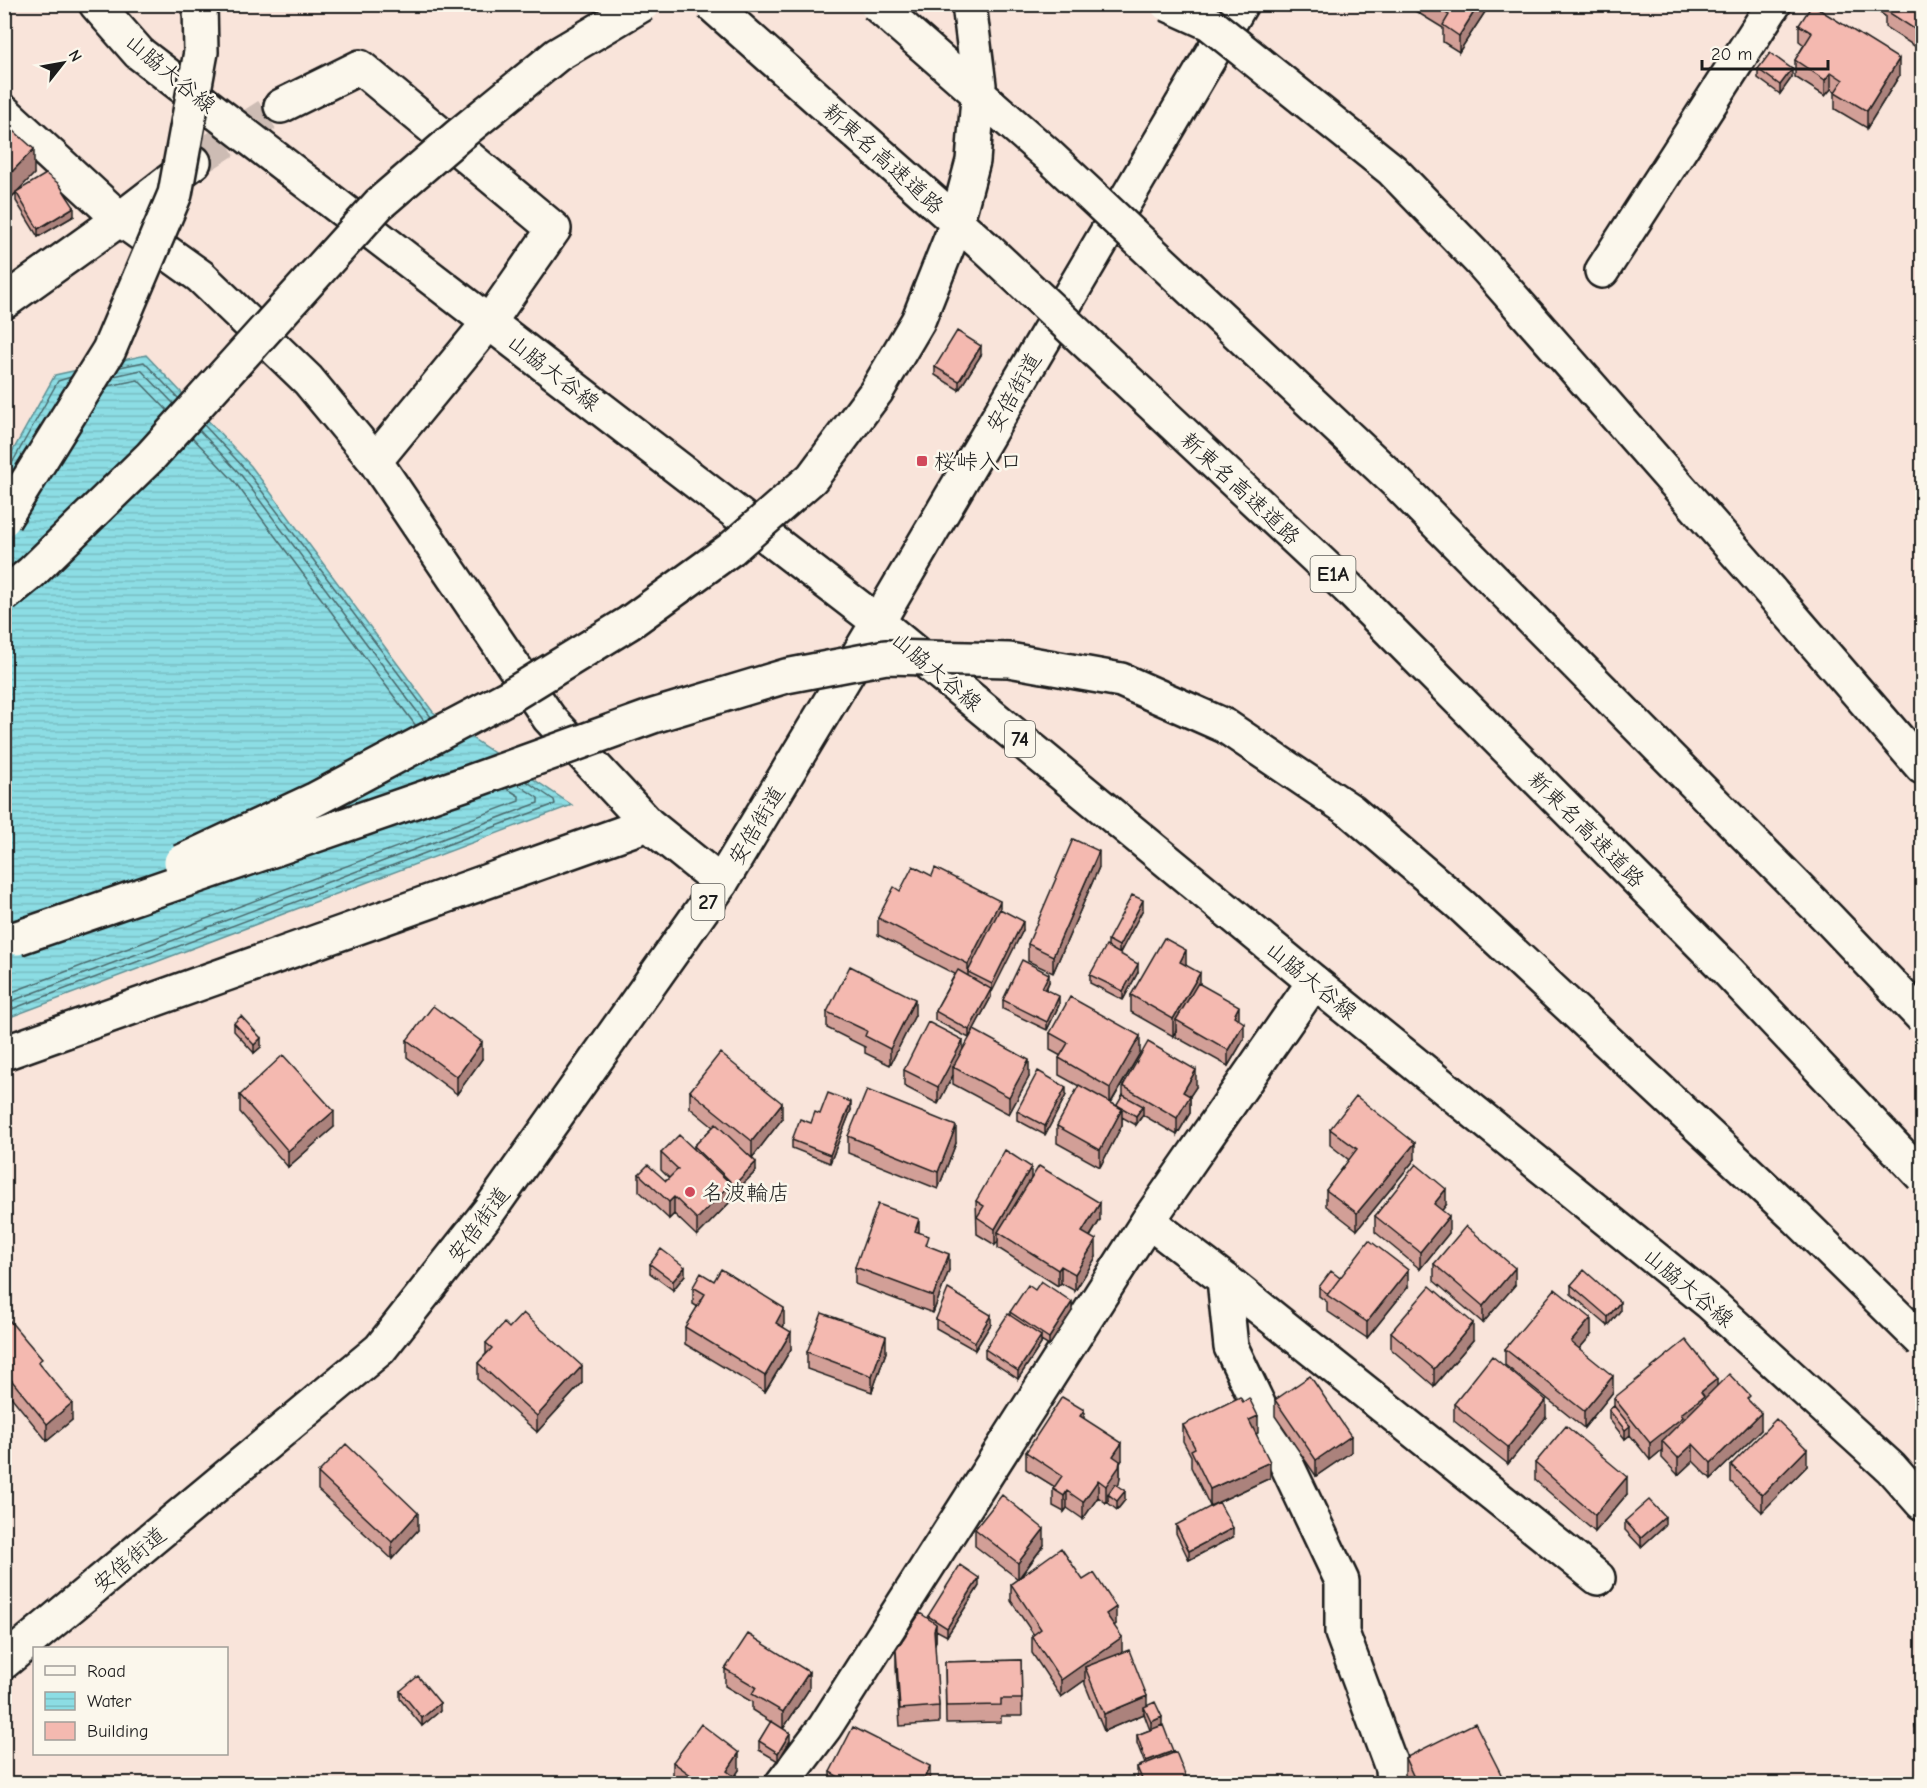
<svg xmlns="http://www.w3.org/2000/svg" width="1927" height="1788" viewBox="0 0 1927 1788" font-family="'Comic Neue','Klee One',sans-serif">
  <defs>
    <pattern id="water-rules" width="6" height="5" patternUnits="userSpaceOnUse" patternTransform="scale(1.5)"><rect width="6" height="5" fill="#8cdde4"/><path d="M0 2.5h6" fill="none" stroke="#78bdc3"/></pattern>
  </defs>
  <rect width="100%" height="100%" fill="#f9e4da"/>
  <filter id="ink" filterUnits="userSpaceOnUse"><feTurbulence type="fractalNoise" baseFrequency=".0167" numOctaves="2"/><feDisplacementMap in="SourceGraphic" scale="12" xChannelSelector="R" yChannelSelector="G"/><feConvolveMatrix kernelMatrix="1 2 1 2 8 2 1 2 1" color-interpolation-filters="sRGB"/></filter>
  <g filter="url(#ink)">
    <path fill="url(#water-rules)" stroke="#5f9094" stroke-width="1.5" d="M146 355 251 466 433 712 572 805 5 1019V465L55 375Z"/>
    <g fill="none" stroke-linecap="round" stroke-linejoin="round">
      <path stroke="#49696c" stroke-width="1.5" d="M120 367 144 362 179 399
        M114 376 141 370 174 404
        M108 386 138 380 168 411
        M204 425 246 470 431 717
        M199 430 241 475 424 721
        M192 437 234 481 416 726
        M4 466 12 463 58 381 71 377
        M4 995 519 801V796L506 788
        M4 1004 538 803V798L517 784
        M4 1012 555 804 554 800 526 781"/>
      <path stroke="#cdbcb4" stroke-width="33" stroke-dasharray="33 16" stroke-linecap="butt" d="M198 159 281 106"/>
      <defs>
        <path id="minor" d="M281 106 360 67 554 229 490 321 375 461 549 718 648 824 721 883
          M4 112 120 219 194 162
          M1602 271 1774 4
          M4 302 120 219 200 276 308 380 375 461
          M4 1053 648 824
          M1148 1221 1224 1279 1598 1578
          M1224 1279 1231 1347 1342 1581V1633L1392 1768 1393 1784
          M782 1784 825 1727 1148 1221 1314 982"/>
        <path id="primary" d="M96 4 139 53 878 622 1314 982 1710 1303 1891 1468 1922 1503
          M4 1662 380 1349 489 1211 721 883 878 622 1241 4"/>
        <path id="motorway" d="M1770 591 1922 767"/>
      </defs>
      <use href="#minor" stroke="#1c1c1c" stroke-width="38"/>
      <use href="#primary" stroke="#1c1c1c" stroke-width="38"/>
      <use href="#motorway" stroke="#1c1c1c" stroke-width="38"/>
      <use href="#minor" stroke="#fbf7ec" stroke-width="33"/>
      <use href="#primary" stroke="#fbf7ec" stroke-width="33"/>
      <use href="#motorway" stroke="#fbf7ec" stroke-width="33"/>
      <defs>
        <path id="motorway-bridge" d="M711 4 987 249 1348 588 1726 969 1922 1176
          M876 4 1048 155 1398 484 1828 918 1922 1017
          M1167 4 1209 23 1392 170 1482 263 1770 591
          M4 519 109 350 175 194 201 52 200 4
          M4 595 31 573 151 456 379 204 459 135 557 55 643 4
          M181 862 314 800 510 696 629 623 731 549 812 478 876 392 918 321 955 228 973 161 979 85 969 4
          M17 938 467 783 653 716 786 676 886 657 1009 660 1121 680 1225 726 1351 811 1461 905 1797 1218 1922 1341"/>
      </defs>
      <use href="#motorway-bridge" stroke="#1c1c1c" stroke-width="38" stroke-linecap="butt"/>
      <use href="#motorway-bridge" stroke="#fbf7ec" stroke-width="33"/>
    </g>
    <path fill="#d29f97" stroke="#1c1c1c" stroke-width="1.5" d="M1407 4H1485V12L1459 52 1443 42V28L1407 6Z
      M1866 4H1923L1922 51 1885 27V16Z
      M1799 25 1899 76 1867 128 1835 109V92L1831 89 1825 96 1795 77V60L1804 45 1799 41Z
      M1758 69 1792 77 1780 94 1758 78Z
      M4 122 34 174 17 191 74 216 38 237 16 201V193L4 205Z
      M981 355 959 390 935 375V367Z
      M1099 867 1053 973 1028 961V944Z
      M932 876 1000 909 1023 930 991 992V997L969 1038 935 1020V1011L955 974 878 935V918L900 891Z
      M1143 909 1119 954 1138 972 1123 1000 1090 983V975L1108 948V940Z
      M1186 965 1200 984 1239 1020 1244 1039 1228 1066 1176 1037V1031L1173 1036 1131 1012V995Z
      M1049 982 1046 990 1059 1005 1047 1030 1003 1009V1000Z
      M827 1012 915 1015 890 1065 865 1053V1047L827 1028Z
      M234 1023 261 1047 254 1053 234 1031Z
      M1050 1033 1140 1053 1111 1103 1117 1106 1123 1095V1086L1196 1087 1190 1096V1113L1177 1135 1143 1115 1136 1125 1122 1117V1125L1100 1167 1057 1143V1126L1079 1086 1059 1075V1058L1061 1056 1050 1050Z
      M407 1040 482 1059 457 1094 407 1057Z
      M963 1050 1029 1077 1009 1114 953 1084V1075L938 1104 904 1086V1070Z
      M690 1091 782 1119 752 1158 746 1153 756 1171 734 1193 731 1190V1201L697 1236 674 1214 669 1219 639 1191V1174L666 1181 669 1178 661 1170V1153L694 1149V1146L713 1127 690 1108Z
      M240 1095 334 1127 288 1167 240 1112Z
      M1066 1095 1045 1135 1017 1120V1111Z
      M851 1110 830 1163 792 1148V1140L811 1123Z
      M1330 1129 1415 1159 1357 1230 1326 1206V1190L1349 1160 1330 1145Z
      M848 1136 956 1143 938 1189 848 1153Z
      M1031 1179 1100 1220 1090 1237 1096 1257 1075 1291 1061 1283 1058 1286 998 1248V1241L995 1245 977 1234 976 1201Z
      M1446 1205 1442 1210 1449 1233 1420 1269 1375 1232V1216Z
      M929 1246 949 1270 933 1313 855 1284V1267Z
      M650 1264 685 1275 673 1290 650 1273Z
      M1434 1264 1515 1285 1483 1323 1434 1281Z
      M1340 1278 1408 1287 1367 1338 1327 1311V1302L1319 1296V1287Z
      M1571 1285 1620 1311 1608 1326 1571 1294Z
      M693 1287 784 1325 783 1327 791 1349 765 1392 685 1344V1327L698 1307 693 1304Z
      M1072 1311 1049 1346 1041 1341V1344L1018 1379 985 1357V1349L1010 1316V1312Z
      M4 1314 42 1366 72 1420 47 1441 4 1388Z
      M936 1319 991 1324 975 1350 936 1328Z
      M509 1328 582 1383 537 1432 478 1380V1363L486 1354V1343Z
      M1391 1332 1473 1340 1434 1386 1391 1349Z
      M1591 1335 1579 1349 1613 1392 1584 1428 1505 1365V1349Z
      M807 1352H886L872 1392 807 1369Z
      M1717 1386 1750 1402 1761 1430 1711 1479 1693 1461 1678 1475 1662 1458V1450L1650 1460 1630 1435 1625 1439 1609 1419V1410L1614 1406V1398Z
      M1275 1400 1351 1452 1316 1476 1275 1416Z
      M1454 1404 1546 1417 1508 1464 1454 1421Z
      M1084 1419 1122 1460 1120 1463V1477L1117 1486 1125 1500 1117 1510 1108 1503V1501L1106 1503 1098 1497 1083 1519 1067 1508 1064 1512 1053 1506V1489L1055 1487 1026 1469V1452Z
      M1183 1425 1258 1433H1256L1270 1478 1210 1506 1191 1467V1456L1183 1441Z
      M1535 1463 1627 1494 1595 1532 1535 1480Z
      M1731 1465 1807 1466 1762 1512 1731 1482Z
      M318 1473 418 1530 392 1559 318 1490Z
      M1625 1521 1665 1525 1641 1547 1625 1530Z
      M1176 1525 1233 1537 1189 1560 1176 1533Z
      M975 1529 1044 1545 1020 1578 1083 1580 1116 1624 1114 1626 1122 1653 1147 1706 1162 1725 1173 1754 1189 1784H1137V1767L1145 1764 1137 1743V1735L1150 1730 1144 1714 1104 1731 1085 1684V1680L1061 1697 1032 1653V1636L1034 1635 1011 1601V1584L1018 1579 975 1546Z
      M979 1586 947 1636 936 1630V1641L934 1645 939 1706V1723L900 1726 896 1667V1650L928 1618V1616Z
      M1021 1660 1022 1716H1001V1722L946 1723 945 1662Z
      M725 1669 809 1689 783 1729 790 1741 778 1761 759 1750V1741L771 1722 752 1710V1702L725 1686Z
      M400 1691 440 1711 422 1726 400 1699Z
      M1923 1706V1740L1915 1727V1710Z
      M1405 1758 1506 1784H1409L1405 1775Z
      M673 1762 739 1770 734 1777 736 1784H679L673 1779Z
      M830 1772 930 1784H830Z"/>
    <path fill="#ab827b" stroke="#1c1c1c" stroke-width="1.5" d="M1479 4H1485V12L1459 52V36Z
      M1899 59V76L1867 128V111Z
      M1792 69V77L1780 94V85Z
      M1831 72V89L1825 96V80Z
      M34 149V174L4 205V180Z
      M74 207V216L38 237V229Z
      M7 217V242L4 245V220Z
      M981 346V355L959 390V381Z
      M1099 851V867L1053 973V956Z
      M1143 900V909L1119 955V946Z
      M1000 901V918L968 972V981V964Z
      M1023 921V930L992 992V984Z
      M1186 950V967L1180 962Z
      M1138 964V972L1123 1000V991Z
      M1200 973V990L1176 1020V1031L1173 1036V1019Z
      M1049 974V982L1042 997V988Z
      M991 989V997L969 1038V1030Z
      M1059 996V1005L1047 1030V1022Z
      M915 999V1015L890 1065V1049Z
      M1239 1006V1023L1234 1016Z
      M1244 1023V1039L1228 1066V1050Z
      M1140 1036V1053L1110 1104V1088Z
      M261 1038V1047L254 1053V1045Z
      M963 1040V1056L953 1067V1075L938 1104V1087Z
      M482 1042V1059L457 1094V1077Z
      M1029 1060V1077L1009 1114V1097Z
      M1196 1070V1087L1190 1096V1113L1177 1135V1118L1183 1092Z
      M1066 1087V1095L1045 1135V1126Z
      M851 1102V1110L830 1163V1155Z
      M782 1103V1119L752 1158V1141Z
      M1143 1106V1114L1136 1125V1116Z
      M1122 1109V1125L1100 1167V1150Z
      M334 1111V1127L288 1167V1151Z
      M956 1126V1143L938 1189V1172Z
      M1415 1143V1159L1357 1230V1213Z
      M756 1162V1171L734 1193V1185Z
      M1031 1167V1184L998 1232V1241L995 1245V1229Z
      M731 1184V1201L697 1236V1219Z
      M1446 1189V1205L1434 1221V1204Z
      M674 1197V1214L669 1219V1202Z
      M1100 1203V1220L1082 1249V1232Z
      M1449 1216V1233L1420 1269V1252Z
      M919 1219V1236L915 1231Z
      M1096 1240V1257L1075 1291V1274Z
      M949 1254V1270L933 1313V1296Z
      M1061 1266V1283L1058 1286V1270Z
      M685 1267V1275L673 1290V1281Z
      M1515 1268V1285L1483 1323V1306Z
      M1408 1270V1287L1367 1338V1322Z
      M1072 1302V1311L1049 1346V1338Z
      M1620 1302V1311L1608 1326V1317Z
      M784 1308V1325L776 1340V1323Z
      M991 1315V1324L975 1350V1342Z
      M1591 1318V1335L1571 1358V1342Z
      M1473 1323V1340L1434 1386V1369Z
      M791 1332V1349L765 1392V1376Z
      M886 1336V1352L872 1392V1376Z
      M1041 1336V1344L1018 1379V1371Z
      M582 1366V1383L537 1432V1416Z
      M1613 1376V1392L1584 1428V1411Z
      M1717 1379V1396L1662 1441V1450L1650 1460V1443L1681 1414 1701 1392Z
      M1546 1400V1417L1508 1464V1447Z
      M72 1403V1420L47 1441V1424Z
      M1084 1410V1427L1080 1416Z
      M1761 1413V1430L1711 1479V1463Z
      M1258 1416V1433L1249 1436V1420Z
      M1630 1426V1435L1625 1439V1430Z
      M1351 1436V1452L1316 1476V1460Z
      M1122 1443V1460L1120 1463V1477L1119 1484 1110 1496 1108 1494V1501L1106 1503V1486L1113 1456Z
      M1693 1444V1461L1678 1475V1458Z
      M1807 1449V1466L1762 1512V1495Z
      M1270 1462V1478L1210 1506V1489Z
      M1627 1477V1494L1595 1532V1515Z
      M1098 1480V1497L1083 1519V1502Z
      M1067 1491V1508L1064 1512V1496Z
      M1125 1491V1500L1117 1510V1501Z
      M418 1513V1530L392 1559V1542Z
      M1665 1517V1525L1641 1547V1538Z
      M1233 1528V1537L1189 1560V1551Z
      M1044 1529V1545L1018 1579V1563Z
      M979 1578V1586L947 1636V1628Z
      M1116 1607V1624L1106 1631V1614Z
      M936 1624V1641L934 1647V1630Z
      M1122 1637V1654L1085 1667V1680L1061 1697V1680Z
      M809 1672V1689L783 1729V1712Z
      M1147 1696V1713L1144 1707V1714L1104 1731V1714Z
      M440 1703V1711L422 1726V1718Z
      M1162 1717V1725L1151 1731V1722Z
      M790 1733V1741L778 1761V1753Z
      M1173 1751V1759L1146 1769V1761Z
      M739 1753V1770L730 1784 727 1771Z
      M930 1766V1783L921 1784Z"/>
    <path fill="#f4b9b0" stroke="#1c1c1c" stroke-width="1.5" d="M1432 4H1479L1459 36 1443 25 1449 15Z
      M1889 4H1923L1922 34 1885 10Z
      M1812 5 1899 59 1867 111 1835 92 1843 80 1831 72 1825 80 1795 60 1812 33 1799 25Z
      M1770 53 1792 69 1780 85 1758 69Z
      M4 122 34 149 4 180Z
      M46 174 59 184 74 207 38 229 16 192Z
      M957 331 981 346 959 381 935 367Z
      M1073 839 1099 851 1053 956 1028 944Z
      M913 866 932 876 935 868 1000 901 968 964 878 918 894 887 900 891Z
      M1132 895 1143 900 1119 946 1108 940Z
      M1000 909 1023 921 992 984 968 972Z
      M1164 938 1186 950 1180 962 1200 973 1173 1019 1131 995Z
      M1106 946 1138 964 1123 991 1090 975Z
      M1022 960 1049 974 1042 988 1059 996 1047 1022 1003 1000Z
      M850 966 915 999 890 1049 865 1036 867 1031 827 1012Z
      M958 970 991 989 969 1030 935 1011Z
      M1198 983 1239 1006 1234 1016 1244 1023 1228 1050 1176 1020Z
      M1070 997 1140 1036 1110 1088 1059 1058 1068 1043 1050 1033Z
      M433 1006 482 1042 457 1077 407 1040Z
      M241 1016 261 1038 254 1045 234 1023Z
      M928 1022 963 1040 938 1087 904 1070Z
      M974 1030 1029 1060 1009 1097 953 1067Z
      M1148 1042 1196 1070 1183 1092 1190 1096 1177 1118 1123 1086Z
      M720 1053 782 1103 752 1141 690 1091Z
      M283 1055 334 1111 288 1151 240 1095Z
      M1038 1071 1066 1087 1045 1126 1017 1111Z
      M1079 1085 1122 1109 1100 1150 1057 1126Z
      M867 1090 956 1126 938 1172 848 1136Z
      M828 1093 851 1102 830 1155 792 1140 800 1119 811 1123 815 1112 820 1114Z
      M1123 1095 1143 1106 1136 1116 1117 1105Z
      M1356 1096 1415 1143 1357 1213 1326 1190 1357 1149 1330 1129Z
      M716 1124 756 1162 734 1185 694 1146Z
      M679 1135 731 1184 697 1219 674 1197 669 1202 639 1174 648 1165 666 1181 678 1169 661 1153Z
      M1005 1150 1031 1167 995 1229 977 1217 984 1206 976 1201Z
      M1416 1164 1446 1189 1434 1204 1449 1216 1420 1252 1375 1216Z
      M1039 1166 1100 1203 1082 1232 1096 1240 1075 1274 1061 1266 1058 1270 998 1232Z
      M878 1204 919 1219 915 1231 929 1236 926 1245 949 1254 933 1296 855 1267Z
      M1466 1226 1515 1268 1483 1306 1434 1264Z
      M1369 1240 1408 1270 1367 1322 1327 1295Z
      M661 1249 685 1267 673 1281 650 1264Z
      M721 1269 784 1308 776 1323 791 1332 765 1376 685 1327 705 1294 693 1287 701 1273 714 1281Z
      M1584 1270 1620 1302 1608 1317 1571 1285Z
      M1331 1271 1340 1278 1328 1294 1319 1287Z
      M1041 1281 1072 1302 1049 1338 1010 1312 1028 1285 1035 1290Z
      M1430 1286 1473 1323 1434 1369 1391 1332Z
      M948 1289 991 1315 975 1342 936 1319Z
      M1555 1289 1591 1318 1571 1342 1613 1376 1584 1411 1505 1349Z
      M523 1313 582 1366 537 1416 478 1363 492 1348 486 1343 504 1323 509 1328Z
      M822 1313 886 1336 872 1376 807 1352Z
      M4 1314 42 1359 38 1362 72 1403 47 1424 4 1371Z
      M1008 1314 1041 1336 1018 1371 985 1349Z
      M1686 1340 1717 1379 1701 1392 1704 1396 1681 1414 1683 1417 1650 1443 1614 1398Z
      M1492 1356 1546 1400 1508 1447 1454 1404Z
      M1729 1374 1750 1396 1747 1399 1761 1413 1711 1463 1693 1444 1678 1458 1662 1441Z
      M1310 1376 1351 1436 1316 1460 1275 1400Z
      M1062 1397 1084 1410 1080 1416 1122 1443 1113 1456 1120 1461 1119 1467 1106 1486 1098 1480 1083 1502 1067 1491 1064 1496 1053 1489 1062 1476 1026 1452Z
      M1240 1397 1243 1402 1249 1398 1258 1416 1249 1420 1270 1462 1210 1489 1191 1450 1195 1448 1183 1425Z
      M1614 1406 1630 1426 1625 1430 1609 1410Z
      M1776 1419 1807 1449 1762 1495 1731 1465Z
      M1566 1426 1627 1477 1595 1515 1535 1463Z
      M346 1444 418 1513 392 1542 318 1473Z
      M1115 1484 1125 1491 1117 1501 1108 1494Z
      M1002 1495 1044 1529 1018 1563 975 1529Z
      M1649 1500 1665 1517 1641 1538 1625 1521Z
      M1219 1502 1233 1528 1189 1551 1176 1525Z
      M1061 1548 1083 1580 1094 1573 1116 1607 1106 1614 1122 1637 1061 1680 1032 1636 1041 1629 1011 1584Z
      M960 1565 979 1578 947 1628 928 1616Z
      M920 1613 936 1624 934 1630 939 1706 900 1709 896 1650Z
      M748 1634 809 1672 783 1712 752 1694 756 1687 725 1669Z
      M1129 1650 1147 1696 1104 1714 1085 1667Z
      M1021 1660 1022 1699H1001V1705L946 1706 945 1662Z
      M418 1676 440 1703 422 1718 400 1691Z
      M1155 1702 1162 1717 1151 1722 1144 1707Z
      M1923 1706V1723L1915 1710Z
      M771 1721 790 1733 778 1753 759 1741Z
      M1475 1723 1506 1784H1417L1405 1758Z
      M701 1724 739 1753 727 1771 736 1778 732 1784H703L673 1762Z
      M1163 1725 1173 1751 1146 1761 1137 1735Z
      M853 1727 930 1766 921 1784H851L830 1772Z
      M1176 1752 1189 1784H1144L1137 1767Z"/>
  </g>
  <g fill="#d1495b" stroke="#fbf7ec" stroke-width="2">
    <rect x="916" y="455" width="12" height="12" rx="3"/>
    <circle cx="690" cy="1192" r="6"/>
  </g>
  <g text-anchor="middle" stroke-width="5" stroke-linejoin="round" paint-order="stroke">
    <g fill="#fbf7ec" stroke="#5f5e5a" stroke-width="1.5">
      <rect x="1310.5" y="556" width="45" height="36" rx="4.5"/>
      <rect x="1005" y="721" width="30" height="36" rx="4.5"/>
      <rect x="691.5" y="884" width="33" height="36" rx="4.5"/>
    </g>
    <g font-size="21" font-weight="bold" fill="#1c1c1c">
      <text x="1333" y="581">E1A</text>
      <text x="1020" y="746">74</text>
      <text x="708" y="909">27</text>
    </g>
    <g font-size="22" fill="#1c1c1c" stroke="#fbf7ec">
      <text transform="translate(171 73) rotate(40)" y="8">山脇大谷線</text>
      <text transform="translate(884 158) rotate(42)" y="8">新東名高速道路</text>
      <text transform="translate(554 372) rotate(38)" y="8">山脇大谷線</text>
      <text transform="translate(1013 392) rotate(-60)" y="8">安倍街道</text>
      <text transform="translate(1241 488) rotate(43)" y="8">新東名高速道路</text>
      <text transform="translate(937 671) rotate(40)" y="8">山脇大谷線</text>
      <text transform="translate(756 825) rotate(-59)" y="8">安倍街道</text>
      <text transform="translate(1587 829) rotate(45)" y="8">新東名高速道路</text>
      <text transform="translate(1312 980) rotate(39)" y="8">山脇大谷線</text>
      <text transform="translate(478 1224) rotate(-53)" y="8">安倍街道</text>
      <text transform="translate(1689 1287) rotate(40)" y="8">山脇大谷線</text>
      <text transform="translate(129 1559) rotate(-40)" y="8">安倍街道</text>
    </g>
    <g font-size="22" fill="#1c1c1c" stroke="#fbf7ec" text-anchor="start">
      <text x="934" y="469">桜峠入口</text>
      <text x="702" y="1200">名波輪店</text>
    </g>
  </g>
  <rect width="1927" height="1788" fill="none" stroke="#fbf7ec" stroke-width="24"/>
  <rect x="12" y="12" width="1903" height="1764" fill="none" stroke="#1c1c1c" stroke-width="2" filter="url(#ink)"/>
  <rect x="33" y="1647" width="195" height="108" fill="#fbf7ec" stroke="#a29f99" stroke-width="1.5"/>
  <rect x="45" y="1666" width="30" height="9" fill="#fbf7ec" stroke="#a29f99" stroke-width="1.5"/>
  <text x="87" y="1677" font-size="18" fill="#1c1c1c">Road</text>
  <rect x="45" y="1692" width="30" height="18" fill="url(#water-rules)" stroke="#a29f99" stroke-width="1.5"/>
  <text x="87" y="1707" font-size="18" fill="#1c1c1c">Water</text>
  <rect x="45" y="1722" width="30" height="18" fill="#f4b9b0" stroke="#a29f99" stroke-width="1.5"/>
  <text x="87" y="1737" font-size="18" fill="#1c1c1c">Building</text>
  <g transform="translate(63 63) rotate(59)" stroke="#fbf7ec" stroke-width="4.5" paint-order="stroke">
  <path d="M0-4.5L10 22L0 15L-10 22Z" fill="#1c1c1c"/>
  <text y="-9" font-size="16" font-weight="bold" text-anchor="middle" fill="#1c1c1c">N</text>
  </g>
  <path d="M1702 60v9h126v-9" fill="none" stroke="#1c1c1c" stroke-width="3"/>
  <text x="1711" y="60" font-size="18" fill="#1c1c1c" stroke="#fbf7ec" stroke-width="4.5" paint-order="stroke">20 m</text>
</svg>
